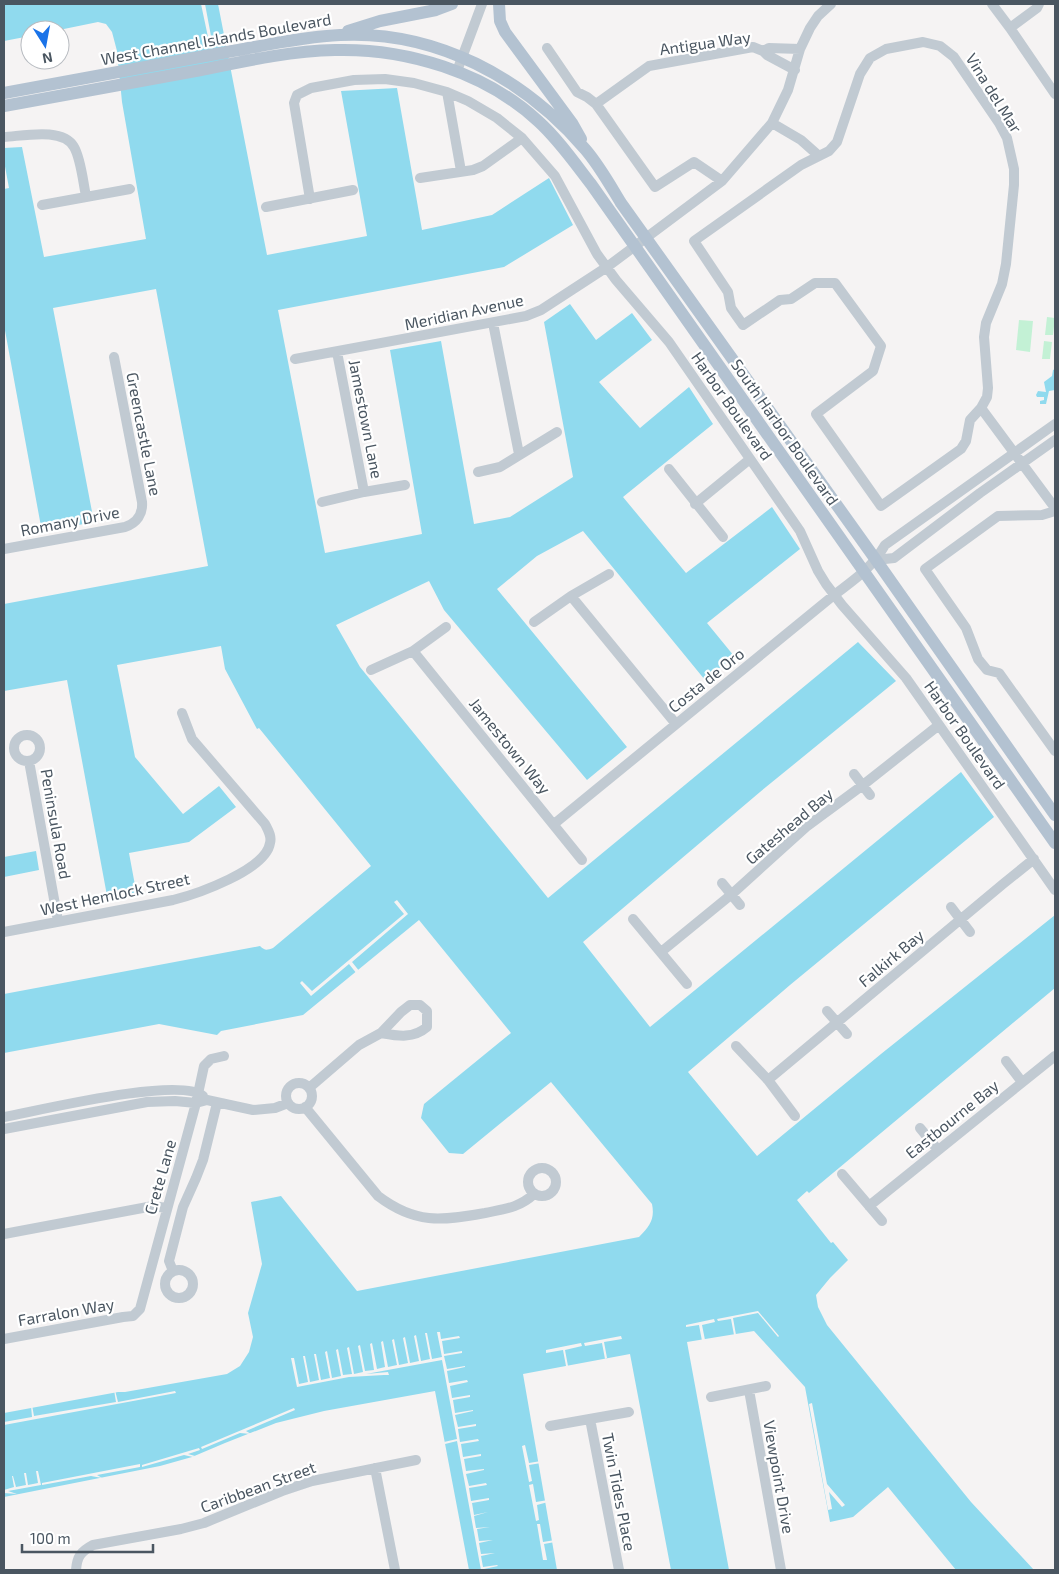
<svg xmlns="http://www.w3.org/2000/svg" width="1059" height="1574" viewBox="0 0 1059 1574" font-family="'Exo 2',sans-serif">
  <rect width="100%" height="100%" fill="#f5f3f3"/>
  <path fill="#c3f1d5" d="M1047 317 1055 318 1053 335H1045Z
    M1019 320 1033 321 1030 352 1016 350Z
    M1044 341 1052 342 1050 359H1042Z"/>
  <path fill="#90daee" d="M4 4H218L267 255 367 236 341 91 397 88 422 230 492 215 549 178 573 225 504 267 278 310 325 553 422 534 390 350 441 341 474 524 510 517 573 477 544 322 570 304 596 340 632 313 652 340 599 382 640 428 689 387 713 424 623 497 686 573 772 507 800 549 707 623 734 656 705 680 583 531 537 556 497 589 627 747 587 780 444 610 429 581 336 625 360 667 548 898 858 642 896 681 760 792 583 942 650 1027 961 772 994 817 790 985 688 1072 757 1156 881 1054 1055 915V988L809 1193 807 1191 797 1200 831 1243 833 1242 848 1260 830 1278 816 1295 818 1307 827 1325 971 1502 1034 1570H956L888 1487 853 1517 830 1522 805 1387 754 1331 687 1342 729 1570H671L630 1354 523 1374 557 1570H469L435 1391 324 1411 276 1423 225 1443 192 1457 160 1466 4 1497V1413L118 1392H125L227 1374 240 1366 249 1352 253 1337 248 1313 262 1264 251 1202 281 1196 357 1291 639 1237C650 1226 655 1219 652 1204L551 1082 463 1154 449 1153 421 1118 424 1104 511 1033 419 920 303 1015 221 1031 217 1035 159 1024 4 1053V994L260 946C265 951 267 950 273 948L371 866 259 728 257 729 225 669 221 646 117 665 135 757 183 814 219 786 236 807 189 842 129 853 137 896 108 901 67 680 4 691V604L208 566 156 289 53 308 94 522 42 532 4 325V189L9 188 4 161V148L22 147 44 257 146 239 122 102 117 51 112 32 106 24 98 22 59 30H30V36L4 41Z
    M1055 369V390L1049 391 1046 404H1040V401L1044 400V397H1037L1036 395 1038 391 1046 392 1044 382 1052 376 1053 370Z
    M36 851 39 870 4 877V857Z"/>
  <path fill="#f5f3f3" d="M201 4H205L211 36 208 37Z
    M397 900 408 914 352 962 360 972 357 974 349 964 311 996 300 983 302 981 312 991 404 914 394 902Z
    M758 1311 779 1336 778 1337 758 1313 733 1318 736 1335H734L731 1319 718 1321 717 1319Z
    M714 1319 715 1322 702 1325 705 1340 702 1341 699 1325 686 1327V1325Z
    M437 1332H440L441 1339 459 1336 460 1338 442 1341 444 1354 462 1351V1353L444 1356 447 1369 465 1366V1367L447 1371 449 1383 467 1380 468 1382 450 1386 452 1398 470 1395V1397L453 1400 455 1413 473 1410V1411L455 1415 458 1427 476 1424V1426L458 1429 460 1442 478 1439 479 1441 461 1444 463 1457 481 1454V1456L464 1459 466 1471 484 1469V1470L466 1474 469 1486 486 1483 487 1485 469 1488 471 1501 489 1498V1500L472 1503 474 1515 488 1512 474 1516 476 1528 490 1527 477 1529 479 1541 493 1540 479 1543 481 1554 495 1553 481 1556 483 1567 497 1565 498 1566 484 1569V1570H481L457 1441 445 1444 444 1442 457 1439 442 1360 366 1374 388 1372 389 1375H384L349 1377 297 1387 291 1358H294L299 1384 308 1382 303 1356H305L310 1382 319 1380 314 1354H316L321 1380 330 1378 325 1352 327 1351 332 1378 341 1376 336 1350 338 1349 343 1375 352 1374 347 1348 349 1347 354 1374 363 1372 358 1346 360 1345 365 1371 374 1370 370 1344 372 1343 377 1369 385 1367 381 1342 383 1341 388 1367 397 1365 392 1340 394 1339 399 1365 408 1363 403 1338 405 1337 410 1363 419 1361 414 1336 416 1335 421 1361 430 1359 425 1333H427L432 1359 442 1357Z
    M621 1336 622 1339 604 1342 607 1358 605 1359 602 1343 585 1346 584 1343Z
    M581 1343 582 1346 565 1350 568 1366H566L563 1350 546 1353V1350Z
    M114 1390H115L118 1402 175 1391 176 1393 4 1425V1422L32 1417 31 1406 32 1405 34 1416 116 1402Z
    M812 1403 827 1484 845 1505 842 1507 829 1492 832 1509 828 1510 809 1404Z
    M294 1408 295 1410 246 1431 251 1434 240 1433 202 1449 201 1447Z
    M525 1445 529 1463 541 1461V1463L529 1465 532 1481 529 1482 522 1446Z
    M199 1448 200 1450 188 1454 195 1456 193 1457 184 1455 142 1467V1465Z
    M140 1464V1467L97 1475 102 1478 91 1476 42 1485V1483Z
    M36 1471H38L41 1485 8 1491 17 1494 4 1493V1490L14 1487 12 1476H13L16 1487 26 1485 24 1473H26L28 1485 38 1483Z
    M533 1484 536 1502 548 1500V1502L537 1505 539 1520 536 1521 529 1485Z
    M537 1524H540L543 1542 555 1540V1542L544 1544 547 1560H543Z"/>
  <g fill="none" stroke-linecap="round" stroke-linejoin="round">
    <path stroke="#c1cad2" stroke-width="10" d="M992 4 1010 28 1055 94
      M1010 28 1037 8 1039 4
      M547 48 577 92 587 97 596 104 655 187 694 162 722 181
      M763 51 767 55 795 70
      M457 71 482 4
      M447 92 461 171
      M596 104 649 66 753 47 763 51 769 48 800 49
      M772 123 801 140 819 156 829 151 837 142 860 74 870 58 886 49 923 42 940 46 954 57 999 123 1007 138 1014 169V185L1006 264 1002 284 986 323 984 337 988 388 987 397 981 408 970 420 966 441 961 449 881 506 816 414 873 371 881 346 835 283H815L791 299 780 300 743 325 731 308 728 292 694 241 801 165 819 156
      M4 137C23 136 63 127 74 147 81 159 83 182 86 196
      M420 178 473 170 483 166 522 138
      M310 199 294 103 297 95 311 88 354 80 385 79 414 83 447 92 468 101 497 118 522 138 555 176 597 254 616 280 669 342 800 531 818 571 826 584 842 605 906 678 1055 890
      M42 205 130 189
      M266 207 353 190
      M493 323 519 454
      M337 352 364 492
      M295 359 526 316 541 310 607 267 722 181 772 123 788 90 800 49 810 28 818 16 831 4
      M981 408 1055 508
      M669 469 723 537
      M478 472 500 467 557 432
      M322 502 364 492 405 485
      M695 504 750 459
      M1055 511 1042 515 998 516 925 569 966 628 978 659 987 670 999 673 1055 751
      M4 549 125 527C137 523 143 514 142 502L114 357
      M876 560 894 558 980 493 1055 440
      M571 596 676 724
      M534 622 571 596 609 574
      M413 651 582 860
      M371 670 413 651 446 627
      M14 748a13 13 0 1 1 26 0a13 13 0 1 1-26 0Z
      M29 761 58 921
      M854 774 870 795
      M554 824 834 595C855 579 871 569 885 545L1055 424
      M722 883 740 905
      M951 907 970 932
      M633 919 687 984
      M4 932 173 900C197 894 266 870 270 843 272 836 268 830 265 824L192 739 182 713
      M661 952 732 894 806 827 863 785 939 725
      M827 1011 847 1034
      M736 1046 768 1080 795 1116
      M1006 1061 1022 1082
      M768 1080 1003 884 1034 859
      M286 1096a13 13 0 1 1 26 0a13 13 0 1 1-26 0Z
      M309 1088 359 1045 381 1033 401 1012 410 1005H420L427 1011V1027C413 1039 398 1036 381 1033
      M305 1107 378 1196C415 1224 441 1221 485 1213 504 1209 519 1208 534 1194
      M4 1117C37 1111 180 1076 203 1096
      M920 1128 938 1150
      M4 1129 147 1102 175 1101 196 1103 207 1100 253 1110 275 1108 288 1103
      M528 1182a14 14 0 1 1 28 0a14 14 0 1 1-28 0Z
      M842 1174 882 1221
      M869 1206 1055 1056
      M4 1234 153 1206 166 1208
      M165 1284a14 14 0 1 1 28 0a14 14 0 1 1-28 0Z
      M173 1271 169 1261 183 1207 196 1178 203 1160 217 1103
      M4 1339 123 1317 133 1316 140 1309 196 1103 204 1066 211 1059 224 1056
      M749 1390 781 1570
      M711 1397 766 1386
      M590 1419 619 1570
      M550 1426 629 1412
      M375 1468 395 1570
      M76 1570C77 1557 80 1552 93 1545L181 1529 204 1523 282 1491 312 1481 416 1460"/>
    <path stroke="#b3c2d1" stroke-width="12" d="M499 4 500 21 505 32 572 123 581 139
      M348 31 380 21 436 10 452 4
      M4 93C75 80 145 67 216 54 257 47 299 37 340 35 436 30 524 78 585 149 599 165 610 185 621 203L876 560 1055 815
      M4 106C69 94 135 82 201 70 245 61 290 51 335 50 406 48 485 72 538 121 558 139 574 162 591 184L1055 843"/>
  </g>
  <g text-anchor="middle" stroke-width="4.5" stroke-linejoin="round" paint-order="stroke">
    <g font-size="16" fill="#4a5661" stroke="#fff">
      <text transform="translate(216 39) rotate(-10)" y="6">West Channel Islands Boulevard</text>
      <text transform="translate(705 43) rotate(-8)" y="6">Antigua Way</text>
      <text transform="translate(994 93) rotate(58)" y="6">Vina del Mar</text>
      <text transform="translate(464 312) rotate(-12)" y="6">Meridian Avenue</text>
      <text transform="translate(732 406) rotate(55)" y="6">Harbor Boulevard</text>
      <text transform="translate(366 419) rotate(79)" y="6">Jamestown Lane</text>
      <text transform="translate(785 432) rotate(55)" y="6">South Harbor Boulevard</text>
      <text transform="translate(144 434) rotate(79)" y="6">Greencastle Lane</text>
      <text transform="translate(70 521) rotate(-11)" y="6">Romany Drive</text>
      <text transform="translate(706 680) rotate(-39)" y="6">Costa de Oro</text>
      <text transform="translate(965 735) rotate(55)" y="6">Harbor Boulevard</text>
      <text transform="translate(510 746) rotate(51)" y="6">Jamestown Way</text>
      <text transform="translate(56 824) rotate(80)" y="6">Peninsula Road</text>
      <text transform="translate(789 826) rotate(-40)" y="6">Gateshead Bay</text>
      <text transform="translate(115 894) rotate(-12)" y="6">West Hemlock Street</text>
      <text transform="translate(891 958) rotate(-40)" y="6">Falkirk Bay</text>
      <text transform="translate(952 1119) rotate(-39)" y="6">Eastbourne Bay</text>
      <text transform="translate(160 1177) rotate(-74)" y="6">Crete Lane</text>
      <text transform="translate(66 1312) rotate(-10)" y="6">Farralon Way</text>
      <text transform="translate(779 1477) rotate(80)" y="6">Viewpoint Drive</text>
      <text transform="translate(258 1487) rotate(-20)" y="6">Caribbean Street</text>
      <text transform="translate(619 1492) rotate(79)" y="6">Twin Tides Place</text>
    </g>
  </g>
  <rect width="1059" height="1574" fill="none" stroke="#4a5661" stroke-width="10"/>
  <g transform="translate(45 45) rotate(169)"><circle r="24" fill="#ffffff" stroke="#b7bbc0"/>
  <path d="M0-4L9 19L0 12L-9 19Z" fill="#1a73e8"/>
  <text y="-8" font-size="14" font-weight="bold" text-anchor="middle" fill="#4a5661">N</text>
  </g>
  <path d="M22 1544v8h131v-8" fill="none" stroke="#4a5661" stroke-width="2.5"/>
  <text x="30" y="1544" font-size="15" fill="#4a5661" stroke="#ffffff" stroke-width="4" paint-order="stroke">100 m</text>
</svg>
